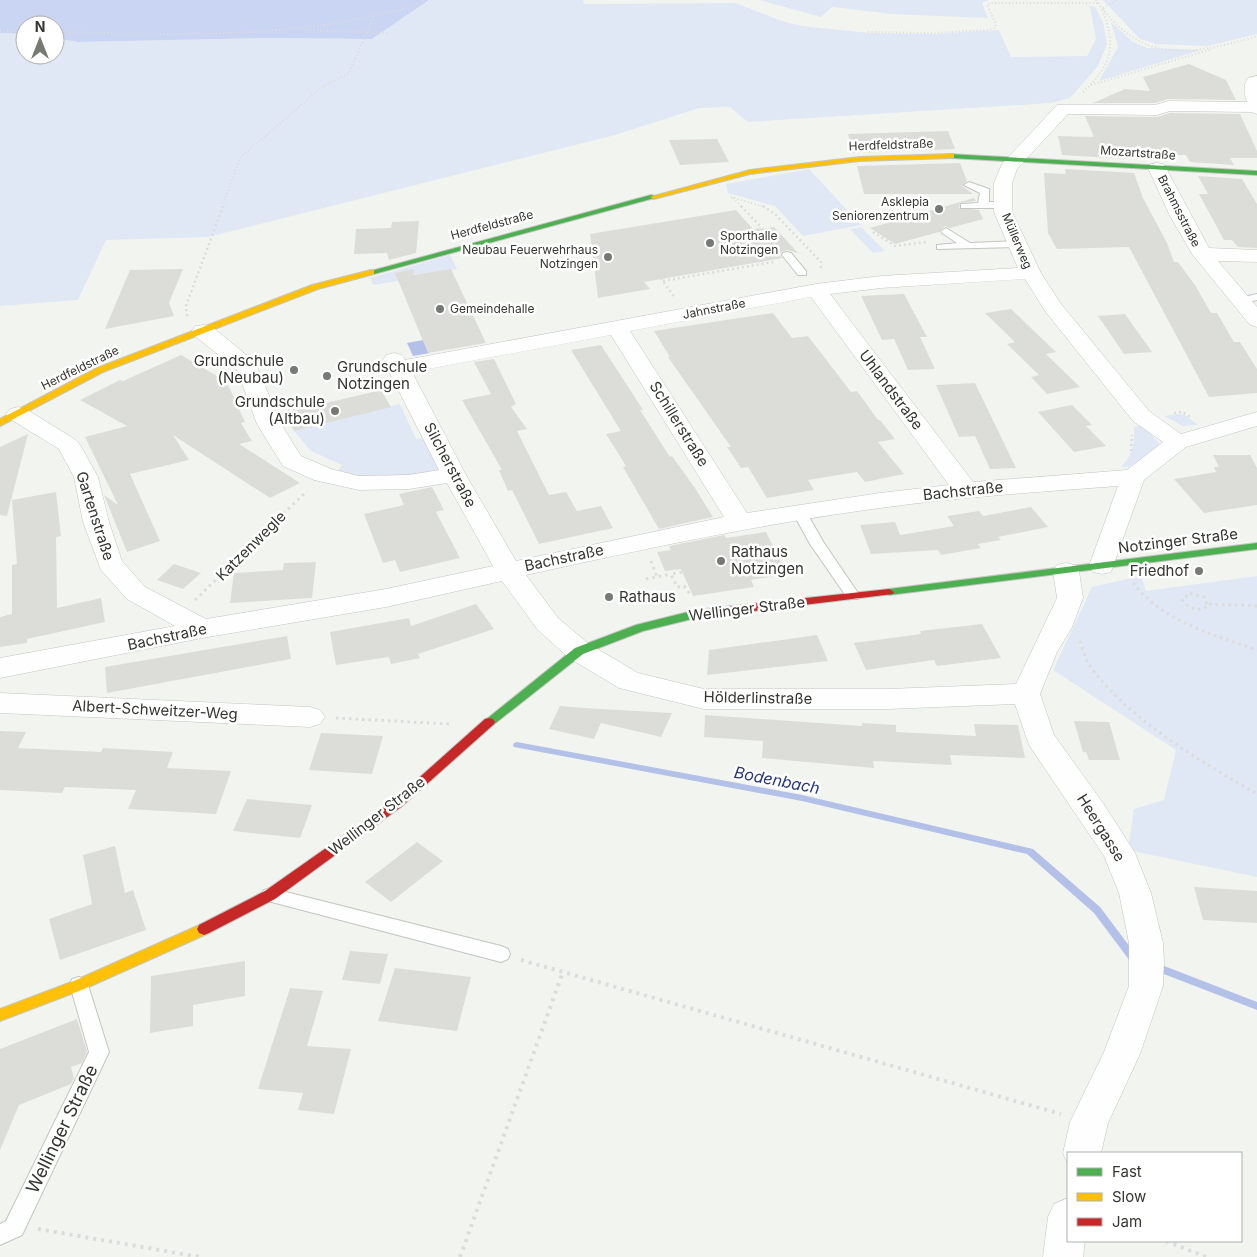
<svg xmlns="http://www.w3.org/2000/svg" width="1257" height="1257" viewBox="0 0 1257 1257" font-family="Inter,sans-serif">
  <rect width="100%" height="100%" fill="#f2f5ef"/>
  <path fill="#e0e7f5" d="M429 0H583L584 4 735 3 782 21 802 26 869 33 934 34 999 30 1011 57 1087 56 1096 39 1090 7 1084 5 1095 7 1103 22 1107 44 1098 66 1070 98 1051 103 748 122 730 107 699 108 615 135 208 237 106 240 78 300 0 306V33L25 34V55H55V38L78 42 271 38 372 39Z
    M759 0H989L982 3 988 18 892 14 832 7 821 17Z
    M1103 0H1257V34L1208 46 1156 44 1140 39Z
    M1111 22 1133 42 1147 48 1201 50 1099 81 1118 47Z
    M809 169 861 225 803 236 775 206 728 193 726 184Z
    M861 227 885 251 873 253 850 229Z
    M450 255 457 269 410 275 411 279 373 285 370 278Z
    M400 404 416 439 434 435 454 475 333 477 342 465 311 451 294 431Z
    M1178 414 1185 415 1198 425 1183 426 1164 416Z
    M1142 425 1159 443 1158 447 1129 467H1121C1133 454 1135 444 1134 427Z
    M1141 576 1146 591 1257 576V877L1128 850 1134 809 1164 800 1176 750 1053 670 1092 587Z"/>
  <path fill="#cad5f3" d="M0 0H429L372 39 271 38 78 42 55 38V25H25V34L0 33Z"/>
  <path fill="#b3c0e7" d="M423 340 430 353 413 356 407 343Z"/>
  <g fill="none" stroke-linecap="round" stroke-linejoin="round">
    <path fill="#b3c0e7" fill-rule="evenodd" d="M517 742 802 795 1033 849 1100 907 1136 955 1139 956 1141 959 1139 962 1136 963 1130 961 1094 913 1027 854 802 801 514 747 513 745 514 743Z
      M1154 962 1257 1002V1010L1151 969 1149 966 1151 963Z"/>
  </g>
  <path fill="#dcddd9" d="M1189 64 1226 80 1236 100 1168 99 1155 103H1093L1125 89 1150 91 1143 77Z
    M1170 113 1240 114 1257 151V158H1230L1234 165 1190 162 1186 155H1168L1166 151H1126L1128 159 1062 155 1058 136 1094 137 1085 116 1157 117Z
    M948 131 955 149 853 153 848 134Z
    M717 139 729 162 680 165 669 140Z
    M960 163 967 181 962 186 973 194H864L857 166Z
    M1065 169 1134 173 1143 198 1167 243 1174 262H1178L1195 285 1211 313H1217L1234 342H1240L1257 369V393L1209 397 1129 247 1057 249 1048 233 1044 173 1066 174Z
    M1198 176 1242 179 1257 204V248L1238 247 1232 240H1224L1199 194H1208Z
    M974 198 976 201 960 203 959 208 979 210 983 219 950 228 945 226 939 232 895 244 870 228Z
    M736 210 753 229 774 227 798 253 787 250 781 252 780 256 782 258 644 282 650 289 598 298 590 234Z
    M419 221 416 253 389 260 387 253 354 254 356 229 391 228 392 222Z
    M183 269 169 303 174 316 105 329 130 270Z
    M414 269 413 275 451 269 486 343 428 353 395 273Z
    M904 294 927 337H920L935 369 908 370 894 339 882 340 861 296Z
    M1011 309 1056 352 1046 354 1080 387 1047 394 1031 377 1039 375 1007 344 1015 342 985 313Z
    M773 313 792 338 808 336 851 392 857 391 878 420H880L895 439 878 442 904 474 865 482 857 472 808 480 814 490 767 498 748 467 741 468 727 447H731L668 357H670L654 331Z
    M1125 314 1152 352 1124 354 1098 316Z
    M601 345 643 410H640L670 457 672 456 695 488 713 517 659 529 623 467 626 466 606 434 621 431 571 350Z
    M181 355 219 377 224 376 245 422 241 423 252 441 239 444 300 483 270 498 173 435 189 460 130 474 160 541 127 552 104 495 118 505 85 437 127 426 80 400 120 380 123 381Z
    M494 359 516 404 511 407 527 429 517 431 549 495 566 492 577 511 601 506 613 528 539 544 512 490 508 491 499 470H502L462 400 491 394 474 362Z
    M975 383 1016 468 990 469 975 436 959 437 936 385Z
    M381 390 391 407 294 431 284 413Z
    M1072 405 1092 425 1086 426 1106 446 1074 452 1038 412Z
    M28 434 7 516 0 515V447Z
    M1213 455H1250L1257 468V505L1204 513 1174 479 1216 472 1214 467H1219Z
    M432 487 444 510 436 512 460 558 400 572 395 560 383 563 364 514 404 505 399 494Z
    M56 492 61 536 56 537 57 608 101 598 105 622 27 639V643L0 647V617L12 614V565L17 564 12 500Z
    M1031 507 1048 527 998 537 1001 540 978 544 981 548 941 555 938 550 871 554 860 525 895 522 900 535 954 526 947 516 979 511 983 516Z
    M766 532 787 574 751 580 754 587 693 596 681 569 665 571 657 552 671 550 669 546 724 535 726 538Z
    M316 562 312 598 230 603 234 573 283 570 284 563Z
    M174 564 201 573 183 589 157 580Z
    M476 604 494 629 418 654 420 658 391 664 389 657 336 665 330 632 409 618 411 626Z
    M982 624 1001 658 937 666 934 660 866 670 854 643 921 634 920 631Z
    M817 635 828 661 707 675 709 650Z
    M287 636 291 659 107 693 105 667Z
    M560 706 584 708 672 713 661 737 601 723 594 739 549 729Z
    M705 715 862 726V723L896 725V732L976 736 974 724 1018 725 1025 758 950 755 952 765 873 761 874 768 762 758 763 741 704 737Z
    M1074 721 1109 722 1120 760H1089L1086 752H1083Z
    M0 731 26 732 18 748 101 752 103 748 173 752 167 768 231 771 216 814 128 809 136 790 65 787 62 793 0 790Z
    M321 733 383 736 372 774 309 770Z
    M247 799 312 805 300 838 233 831Z
    M417 842 443 861 391 902 365 882Z
    M115 846 125 893 133 890 146 930 60 960 49 919 92 904 83 855Z
    M1194 887 1257 891V923L1203 920Z
    M350 951 388 954 380 984 342 980Z
    M245 961V996L193 1005V1026L150 1033 151 976Z
    M395 968 471 977 457 1031 378 1021Z
    M290 988 323 991 307 1046 351 1049 334 1114 298 1110 303 1093 258 1089Z
    M77 1019 87 1052 82 1063 71 1067 74 1078 71 1084 19 1105 0 1150V1049Z"/>
  <g fill="none" stroke-linecap="round" stroke-linejoin="round">
    <defs>
      <path id="lane" d="M969 182 989 189V202H1003L1008 205 1003 208H961V204L978 203 980 193 964 185Z
        M946 228 970 243 1018 241 1023 244 1018 247 937 249V245L957 243 942 233 941 231Z
        M787 252 791 253 806 271V275H798L782 255 783 253Z
        M1257 294V300L1239 304 1233 301 1235 299Z
        M800 509 805 510 824 543 860 596 858 599H848L810 544 793 513Z
        M270 888 501 946 508 949 510 954 508 959 501 962 264 900 261 895 264 890Z
        M79 977 86 979 88 985 109 1052 22 1235 0 1245V1224L6 1221 89 1052 70 985 72 979Z"/>
      <path id="street" d="M1257 76V114L1251 112 1170 111 1157 115 1068 114 1017 169 1012 183V212L1041 273 1061 304 1149 411 1181 434 1257 412V426L1186 447 1144 480 1111 572 1102 574 1093 572 1089 566 1118 486C1038 492 959 497 880 508 760 524 643 549 526 575L558 618 589 644 638 673 704 689H888L1016 684 1057 598 1053 571 1057 565 1066 563 1075 565 1079 571 1083 598 1072 627 1057 652 1040 694 1054 735 1103 803 1135 853 1151 893 1163 943 1164 963 1163 986 1140 1054 1108 1123 1101 1153H1068V1165L1063 1153 1070 1122 1104 1052 1129 986V943L1119 893 1104 856 1029 745 1015 704 888 709H704L619 688 569 658 538 630 502 581 386 607 202 638 0 678V658L175 626 127 599 101 570 83 522 74 477 59 449 10 419 6 414 10 409 18 407 26 409 76 440 80 445 98 477 109 522 122 561 145 587 206 619 386 589 493 566 447 483 409 489 359 490 314 480 283 466 257 424 237 370 195 336 192 331 195 326 203 325 211 326 255 362 281 424 301 456 331 469 359 476 409 475 439 470 383 360 386 355 394 353 402 355 405 360 816 284 881 276 1018 268 994 212V183L1002 164 1057 105H1155L1168 101 1247 102C1244 93 1243 85 1248 78ZM1025 279 1045 311 1133 421 1163 442 1127 470 973 482 830 294 881 288ZM811 297 949 485 880 493 747 513 630 331ZM611 335 724 517 516 561 466 475 412 372Z
        M1157 163 1163 164 1166 168 1209 248 1257 250V262L1218 261 1257 307V327L1250 325 1192 254 1170 216 1148 168 1151 164Z
        M0 693 310 707 320 710 325 717 320 724 310 727 0 713Z
        M1068 1198V1241H1085L1083 1257H1043L1048 1217 1054 1204Z"/>
      <path id="fast" d="M948 154 1257 171V175L951 158H948Z
        M651 195 658 197 374 274H371L367 272Z
        M1257 543V549L889 595 884 592 889 589Z
        M696 610 702 614 700 617 643 631 583 654 493 725H485L483 722 575 648 636 625Z"/>
      <path id="slow" d="M951 154H954V158L860 161 750 174 654 199 650 197 750 170 860 157Z
        M371 270H374V274L318 289 103 372 0 426V419L97 368 312 285Z
        M204 923 209 925 211 929 209 933 84 989 0 1021V1009L74 981Z"/>
      <path id="jam" d="M889 589 894 592 893 594 696 618 690 614 696 610Z
        M489 718 493 719 495 722 493 725 401 807 275 899 209 933 204 935 199 933 197 929 199 925 265 891 393 801 485 719Z"/>
    </defs>
    <use href="#lane" stroke="#c3c5c0" stroke-width="2"/>
    <use href="#street" stroke="#c3c5c0" stroke-width="1"/>
    <use href="#fast" stroke="#c3c5c0" stroke-width="2"/>
    <use href="#slow" stroke="#c3c5c0" stroke-width="2"/>
    <use href="#jam" stroke="#c3c5c0" stroke-width="2"/>
    <path stroke="#dcdcdb" stroke-width="2" stroke-dasharray="1 2.5" stroke-linecap="butt" d="M1096 0C1141 65 1189 56 1257 36
      M306 30 389 33
      M0 31 25 32
      M55 32C159 34 264 39 367 17 386 13 408 10 425 0
      M868 32 932 33 988 30 995 28 996 24 987 5 991 3H1098
      M1091 85 1212 49
      M1083 92C1112 65 1117 46 1102 9L1116 0
      M731 197 765 207
      M733 198 742 207
      M222 207 240 158 322 87 349 73 374 16"/>
    <path stroke="#dcdcdb" stroke-width="2.5" stroke-dasharray="2 3" stroke-linecap="butt" d="M741 206 761 227
      M763 206 775 214 821 262V271
      M873 232 895 246 926 242
      M655 270 675 298
      M663 281 773 262
      M187 316 186 306 223 206
      M288 410 301 407
      M1174 413 1182 412 1191 417
      M1131 451 1132 435"/>
    <path stroke="#dcdcdb" stroke-width="3" stroke-dasharray="2.5 4" stroke-linecap="butt" d="M651 561 657 577
      M682 572 671 574 677 587 684 586 690 594
      M646 579 671 574
      M1133 583C1163 622 1212 634 1257 650
      M1190 593 1204 597 1208 606C1198 612 1189 609 1182 600Z
      M195 600 307 491
      M1209 604 1257 606
      M1080 641C1083 649 1085 659 1090 666 1129 720 1200 761 1257 794
      M336 718 449 724"/>
    <path stroke="#dcdcdb" stroke-width="4" stroke-dasharray="3 5" stroke-linecap="butt" d="M521 960 1061 1114
      M38 1229 200 1257
      M1166 1241 1206 1257
      M460 1257 563 972"/>
    <use href="#lane" fill="#fdfefd" fill-rule="evenodd"/>
    <use href="#street" fill="#fdfefd" fill-rule="evenodd"/>
    <use href="#fast" fill="#4caf50" fill-rule="evenodd"/>
    <use href="#slow" fill="#ffc107" fill-rule="evenodd"/>
    <use href="#jam" fill="#c62828" fill-rule="evenodd"/>
  </g>
  <g fill="#777974" stroke="#fff" stroke-width="2">
    <circle cx="939" cy="209" r="5"/>
    <circle cx="710" cy="243" r="5"/>
    <circle cx="608" cy="257" r="5"/>
    <circle cx="440" cy="309" r="5"/>
    <circle cx="294" cy="370" r="5"/>
    <circle cx="327" cy="376" r="5"/>
    <circle cx="335" cy="411" r="5"/>
    <circle cx="721" cy="561" r="5"/>
    <circle cx="1199" cy="571" r="5"/>
    <circle cx="609" cy="597" r="5"/>
  </g>
  <g text-anchor="middle" stroke-width="5" stroke-linejoin="round" paint-order="stroke">
    <g font-size="12" fill="#353632" stroke="#fff">
      <text transform="translate(891 145) rotate(-2)" y="4">Herdfeldstraße</text>
      <text transform="translate(1138 153) rotate(4)" y="4">Mozartstraße</text>
      <text transform="translate(1179 211) rotate(63)" y="4">Brahmsstraße</text>
      <text transform="translate(492 225) rotate(-15)" y="4">Herdfeldstraße</text>
      <text transform="translate(1017 241) rotate(67)" y="4">Müllerweg</text>
      <text transform="translate(714 309) rotate(-11)" y="4">Jahnstraße</text>
      <text transform="translate(80 368) rotate(-26)" y="4">Herdfeldstraße</text>
    </g>
    <g font-size="12" fill="#353632" stroke="#fff" text-anchor="end">
      <text x="929" y="206">Asklepia<tspan x="929" dy="14">Seniorenzentrum</tspan></text>
      <text x="720" y="240" text-anchor="start">Sporthalle<tspan x="720" dy="14">Notzingen</tspan></text>
      <text x="598" y="254">Neubau Feuerwehrhaus<tspan x="598" dy="14">Notzingen</tspan></text>
      <text x="450" y="313" text-anchor="start">Gemeindehalle</text>
    </g>
    <g font-size="15" fill="#353632" stroke="#fff" text-anchor="end">
      <text x="284" y="366">Grundschule<tspan x="284" dy="17">(Neubau)</tspan></text>
      <text x="337" y="372" text-anchor="start">Grundschule<tspan x="337" dy="17">Notzingen</tspan></text>
      <text x="325" y="407">Grundschule<tspan x="325" dy="17">(Altbau)</tspan></text>
      <text x="731" y="557" text-anchor="start">Rathaus<tspan x="731" dy="17">Notzingen</tspan></text>
      <text x="1189" y="576">Friedhof</text>
      <text x="619" y="602" text-anchor="start">Rathaus</text>
    </g>
    <g font-size="15" fill="#353632" stroke="#fff">
      <text transform="translate(891 390) rotate(53)" y="5">Uhlandstraße</text>
      <text transform="translate(679 424) rotate(58)" y="5">Schillerstraße</text>
      <text transform="translate(450 465) rotate(62)" y="5">Silcherstraße</text>
      <text transform="translate(963 491) rotate(-6)" y="5">Bachstraße</text>
      <text transform="translate(95 516) rotate(72)" y="5">Gartenstraße</text>
      <text transform="translate(1178 541) rotate(-7)" y="5">Notzinger Straße</text>
      <text transform="translate(251 546) rotate(-45)" y="5">Katzenwegle</text>
      <text transform="translate(564 558) rotate(-12)" y="5">Bachstraße</text>
      <text transform="translate(747 609) rotate(-7)" y="5">Wellinger Straße</text>
      <text transform="translate(167 637) rotate(-12)" y="5">Bachstraße</text>
      <text transform="translate(758 698) rotate(1)" y="5">Hölderlinstraße</text>
      <text transform="translate(155 710) rotate(3)" y="5">Albert-Schweitzer-Weg</text>
      <text transform="translate(377 816) rotate(-38)" y="5">Wellinger Straße</text>
      <text transform="translate(1101 828) rotate(58)" y="5">Heergasse</text>
    </g>
    <g font-size="16" font-style="italic" fill="#28377a" stroke="#fff">
      <text transform="translate(777 780) rotate(11)" y="6">Bodenbach</text>
    </g>
    <g font-size="18" fill="#353632" stroke="#fff">
      <text transform="translate(62 1129) rotate(-64)" y="6">Wellinger Straße</text>
    </g>
  </g>
  <rect x="1067" y="1152" width="175" height="90" fill="#ffffff" stroke="#aeafad"/>
  <rect x="1077" y="1168" width="25" height="8" fill="#4caf50" stroke="#aeafad"/>
  <text x="1112" y="1177" font-size="15" fill="#353632">Fast</text>
  <rect x="1077" y="1193" width="25" height="8" fill="#ffc107" stroke="#aeafad"/>
  <text x="1112" y="1202" font-size="15" fill="#353632">Slow</text>
  <rect x="1077" y="1218" width="25" height="8" fill="#c62828" stroke="#aeafad"/>
  <text x="1112" y="1227" font-size="15" fill="#353632">Jam</text>
  <g transform="translate(40 40)"><circle r="24" fill="#ffffff" stroke="#aeafad"/>
  <path d="M0-4L9 19L0 12L-9 19Z" fill="#777974"/>
  <text y="-8" font-size="14" font-weight="bold" text-anchor="middle" fill="#353632">N</text>
  </g>
</svg>
